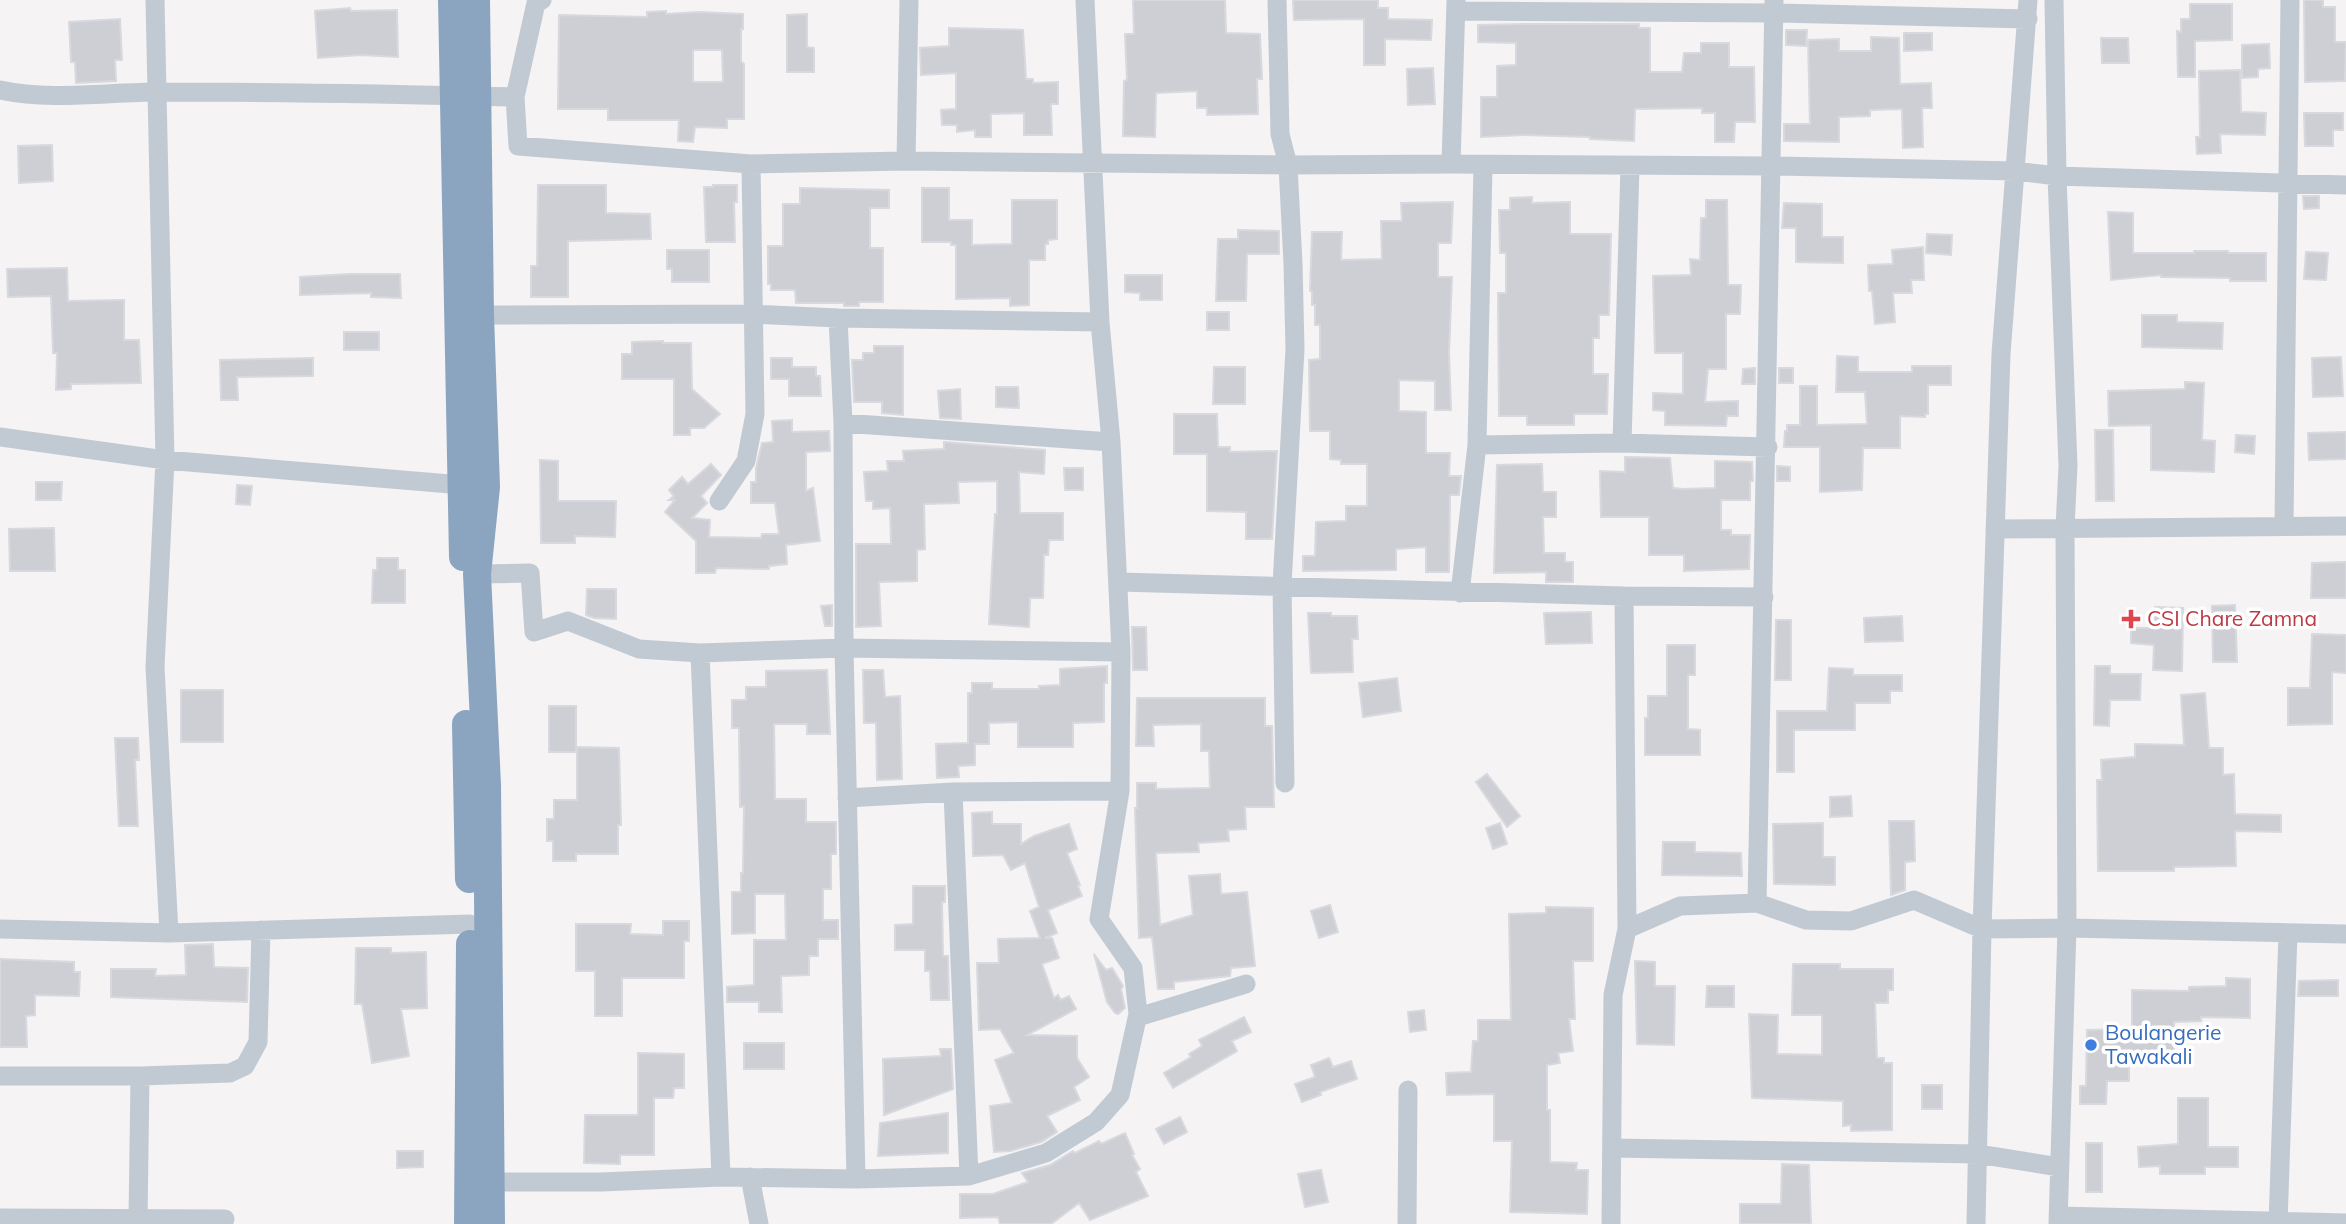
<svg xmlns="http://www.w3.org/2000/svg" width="2346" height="1224" viewBox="0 0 2346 1224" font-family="Mulish,sans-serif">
  <rect width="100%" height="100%" fill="#f5f3f3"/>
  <path fill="#cdcfd5" stroke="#d7d9de" stroke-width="2" fill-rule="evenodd" d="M1133 0H1225L1226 33 1260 34 1262 79H1257L1258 114 1207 115V108H1197V91L1156 93 1155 137 1123 136 1124 81 1127 80 1125 34H1134Z
    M1293 0H1378V8H1388V19L1432 20 1431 40 1385 39V65H1364V19L1294 20Z
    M2304 0H2323V7H2335V42H2346L2345 81 2305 82Z
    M2190 4H2232V40L2195 41V77H2178L2177 31 2181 32V19H2190Z
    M350 8 351 11 397 10 398 57 361 55 318 58 315 11Z
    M666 11V14L698 12 743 14V29H741V61L744 64V119H727V128L695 127 693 142 678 141 679 120H608V109H558L559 15 647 17V12ZM693 50H722L723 82H693Z
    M807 14V47L814 48V72H787V15Z
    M120 19 122 60H115L116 81 76 83 75 62H71L69 22Z
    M1527 24H1639V28H1650V72H1682L1684 53H1701V43H1729V67H1754L1755 122H1735L1734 142H1715V113H1702V108L1635 109 1634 141 1590 139V137L1524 135 1481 137V97H1497V66L1516 65V43L1478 42V25Z
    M949 28 1023 30 1026 79H1033V83L1058 82V104H1051L1052 135H1024V113L991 114V137H975V130L957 132V125H942L941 110 956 109V73L921 75 920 48 949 46Z
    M1786 30H1807L1806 46 1786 45Z
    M1904 33H1932V50L1904 51Z
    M1871 37 1899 38 1900 84 1931 83 1932 108H1922L1923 147 1903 148 1902 109 1870 110V116L1839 117V142L1784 141V124H1810L1808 40 1839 39V51H1871Z
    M2101 38H2128L2129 63H2102Z
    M2269 44 2270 68 2258 69V77L2242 78V45Z
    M1433 68 1435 104 1408 105 1407 69Z
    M2240 70 2241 112 2266 113 2265 135 2220 134 2221 153 2197 154 2196 137H2200L2199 71Z
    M2304 113H2343V130H2333V146H2305Z
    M52 145 53 181 19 183 18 146Z
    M538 185H606V213L650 214 651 239 568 241V297H531V266H537Z
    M713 185H737V202H734L735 242H706L704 187H713Z
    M800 188 889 190V208H870V248H883V302H859V306H844V303H796L795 290H771V284H768V246H783V204H800Z
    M922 188H949V220H972V245L1012 244V200H1057V239L1048 240V244H1045V260H1029V305L1010 306V298L956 299V245H951V242H922Z
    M2303 196H2319V208L2304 209Z
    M1532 197V203L1570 202V234H1611L1609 315H1599V338H1593V374H1608L1607 414H1574V425H1527V416H1499L1498 293H1506V253H1500L1499 210H1510V198Z
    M1706 200H1727L1728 285H1741L1740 314H1726V369H1708L1705 402 1738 401V416H1727L1726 426 1665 425V411L1653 410V393L1683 394V353H1655L1653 276 1691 275 1690 259 1700 260 1701 218H1706Z
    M1453 202 1451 243H1438V277H1452L1449 353 1451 410H1435V381L1399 380V411L1426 412V453H1450L1449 476H1461L1459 495H1450L1449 572H1426V547L1396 549V570L1303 571V556H1315L1316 522 1346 521V506H1367V464H1341V460L1330 459V431H1310L1309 360 1320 359V325H1315V305H1312V291H1310L1312 232H1342L1341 260 1382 259 1381 221H1402L1401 203Z
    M1784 203 1822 204V237H1843V263L1796 262V228H1782Z
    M2108 212 2133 213V253H2194V251H2228V253H2266V281H2230V278L2161 277V275L2111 280Z
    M1238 230 1279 231V254H1247L1246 301H1216L1218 239H1238Z
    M1927 234 1952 235 1951 255 1926 253Z
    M1923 247 1924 280H1911L1912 293H1893L1895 322 1875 324 1872 291H1869L1868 265 1893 264 1892 250Z
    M667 250H709V282H672V269H667Z
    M2306 252 2328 253 2326 280 2304 279Z
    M67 268 68 301 124 300V340H139L141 383 71 384V389L56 390 57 353H53L51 296 8 297 7 269Z
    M349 274H400L401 298 371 297V293L300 295V277Z
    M1125 275H1162V300H1140V293L1125 292Z
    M1207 312H1229V330H1207Z
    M2142 315H2177V322L2223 323 2222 349 2142 347Z
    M344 332H379V350H344Z
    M663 341V343H691L692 389 720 414 704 428H690V435H674V379H622V354H632V342Z
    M874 346H903V415L882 413V402H854L852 360H863V353H874Z
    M1837 356 1858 357V372H1912V366H1951V385H1928V414H1925V417L1900 416V448H1863L1862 490 1820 492V447H1784L1785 431H1787V425H1800V386H1817V425L1867 424 1865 392H1836Z
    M2341 357 2343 396 2313 397 2312 358Z
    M313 358V376L237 377 238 400H221L220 360Z
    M771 358H792V367H816V376H820L821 396H789V379H771Z
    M1214 367H1245V404H1213Z
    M1755 368V384H1742L1743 369Z
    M1779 368H1793V383H1779Z
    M2185 382 2204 383 2202 440 2215 441 2214 472 2151 470V425L2109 426 2108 391 2185 389Z
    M996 387H1018L1019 408 996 407Z
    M960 389 961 419 940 418 938 391Z
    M1174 414H1217L1218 447H1230V452L1277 451 1272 539H1246V512L1207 511V454H1174Z
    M792 420V432L829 431 830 451 806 452V491L813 488 820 541 786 545 787 564 769 566V569L716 568 715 573H696V541L665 512 675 500H669L674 496 669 490 682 477 688 484 711 464 721 475 701 496 707 503 692 518 710 520 709 537 761 538 762 534H779L775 503H751V482H756V468L762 443 773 442 772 421Z
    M2095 430H2113L2114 501H2096Z
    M2346 432V459L2309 460 2308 433Z
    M2236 435 2255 436 2254 454 2235 452Z
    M944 442 1045 450 1044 474 1019 472 1020 513H1063V540H1049L1048 555H1044L1043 598H1030L1029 627 989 624 995 514H997V481L958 482 959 503 924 504 925 549 917 550V581L879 582 881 626 856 627V544H891L890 508 873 509V501H866L864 472 888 471 887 461H904L903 451 944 449Z
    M1625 457 1670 458 1673 488 1683 489 1715 488V461L1752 462 1753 481H1750V500H1721V530H1731V535H1750L1749 569 1684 571V555H1649V517H1601L1600 471 1625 472Z
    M540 460 558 461V501H616L615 537 575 536V543H541Z
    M1542 464 1543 492H1556V517H1543L1544 553H1565V562H1573V582H1546V572L1494 573 1497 465Z
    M1777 466 1790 467V481H1777Z
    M1064 468H1083V490H1065Z
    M36 482H62L61 500H36Z
    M237 485 252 486 250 505 236 504Z
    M54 528 55 571H10L9 529Z
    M377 558H398V570H405V603H372L373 570H377Z
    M2346 562V598H2311L2312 563Z
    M587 589H616V619L594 618 586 615Z
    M832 605V626H825L821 606Z
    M2235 605 2237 662H2213L2212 606Z
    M2155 607 2183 608 2182 671 2153 670 2154 645 2131 643V628H2154Z
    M1591 612 1592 643 1546 644 1544 613Z
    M1308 613H1331V616H1357L1358 639H1352L1353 672 1311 673Z
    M1902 616 1903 641 1865 642 1864 618Z
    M1776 620H1791V680H1775Z
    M1132 627H1146L1147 670H1133Z
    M2312 634 2346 635V673L2332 672V724L2288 725V688H2310Z
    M1667 645H1695V675H1688V729L1700 730V755H1645V718H1648V696H1667Z
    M1107 666V683H1104V722L1073 723V747H1018V722L989 723V744H975V765L958 766 959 777 937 778 936 744 968 743V693H972V683H992V689H1039V686L1060 685V669Z
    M2095 666H2110V674H2141L2140 700H2110L2109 726 2094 725Z
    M1829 668 1853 669V675H1902V691H1890V703H1855V730H1794V772H1777V711H1827Z
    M827 670 830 734H807V724H774L775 799H806V822H836V854H831V889H823V920H838V939H818V956H809V975L781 976 782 1012H759V1002H727V987L754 985V940H786L785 894H755V933L732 934V892H741V873H743L744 806 740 807 739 728H732V700H746V687H766V671Z
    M863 670H883L885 697 900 696 902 779 877 780 876 723H864Z
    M1397 678 1401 711 1363 717 1359 683Z
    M181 690H223V742H181Z
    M2205 693 2209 748H2223V775L2234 774 2235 814 2281 815V832L2235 831 2236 866 2174 867V871H2098L2097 780H2102L2101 760 2135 757V744L2184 745 2181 695Z
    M1137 698H1265V726H1272L1274 807H1245L1246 829 1228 830 1229 841 1198 843 1199 852 1156 853 1160 925 1193 915 1189 876 1220 874 1221 894 1247 892 1255 966 1231 968 1230 976 1174 982V989H1158L1152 937 1139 938 1135 808H1137V783H1156V789L1210 788 1209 751H1201V724L1153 725 1154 746H1136Z
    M549 706H576V752H549Z
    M115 738H138L139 760H135L138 826H119Z
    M577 747 619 748 621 825H618V854H576V861H553V841H547V819H554V800H577Z
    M1487 774 1520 816 1507 827 1476 782Z
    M1851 796 1852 816 1830 817V797Z
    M992 812V824H1021V844L1034 836 1069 824 1077 849 1067 853 1080 885 1078 886 1082 896 1048 910 1057 933 1045 938H1052L1059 958 1042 964 1054 998 1058 995 1061 1000 1069 996 1076 1009 1027 1035 1077 1036V1058L1089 1077 1074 1087 1080 1100 1047 1116 1057 1132 1041 1142 1010 1151 994 1152 990 1106 1012 1103 995 1060 1014 1053 1000 1029 979 1030 977 963H999L998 939 1040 938 1030 911 1039 907 1025 863 1011 870 1003 855 973 856 972 813Z
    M1889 821H1914L1915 861 1905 862V890L1891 895Z
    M1500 823 1507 844 1493 849 1486 828Z
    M1823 823V857H1835V885L1774 884 1773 824Z
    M1663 842H1695V852L1741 853 1742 876 1662 875Z
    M913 886H945V902H942L943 956H948L949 1000H931L930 971H925V950H895V925L913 924Z
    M1330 905 1338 932 1319 938 1311 911Z
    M1546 907 1593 908V961H1573L1575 1019H1569L1573 1051 1558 1053 1560 1063 1547 1065V1110H1550V1162L1577 1163 1576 1170H1588L1587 1214 1510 1212 1512 1141H1494V1094L1447 1095 1446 1073 1471 1072 1473 1041H1478V1020H1511L1509 914 1546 913Z
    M663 921H689V941H684V978H622V1016H595V971H576V924H631L630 934 663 935Z
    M213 944 214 967 248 968 247 1002 111 997V969H156L155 976 186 975 185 945Z
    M356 948H391V953L426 952 427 1008 401 1009 409 1056 372 1063 362 1004H355Z
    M1094 954 1106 970 1112 968 1123 986 1121 989 1125 1008 1118 1014 1115 1013 1107 1002Z
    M0 959 74 962V972H80L79 996 35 995V1015L26 1016 27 1047H0Z
    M1635 961 1655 962V986H1675L1674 1045 1637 1044Z
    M1793 964H1840V969H1893V990H1888V1003H1875L1877 1058H1884V1063H1892V1130L1851 1131V1125L1843 1126V1101L1752 1098 1749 1014 1778 1015 1777 1054 1822 1055V1015H1792Z
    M2226 978 2250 979V1018L2201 1017V1021L2174 1022V1053H2129V1081H2107L2106 1104H2080V1086H2086L2087 1030 2132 1029V990L2189 991V987L2226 986Z
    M2338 980V996H2298L2299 981Z
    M1707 986H1734V1007H1706Z
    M1424 1010 1426 1030 1410 1032 1408 1012Z
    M1244 1017 1251 1032 1232 1041 1237 1051 1173 1088 1164 1073 1191 1057 1189 1054 1202 1046 1199 1040Z
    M744 1043H784V1069H744Z
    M940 1049H951L953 1089 884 1115 883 1059 941 1056Z
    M638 1053 684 1054V1088H674L673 1098H654V1155H620V1164L584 1163 585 1115H638Z
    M1329 1058 1333 1067 1351 1061 1357 1079 1320 1092 1321 1095 1302 1102 1295 1084 1315 1077 1311 1065Z
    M1922 1085H1942V1109H1922Z
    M2178 1098H2208V1147H2238V1167H2205V1174H2160V1166L2139 1167 2138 1147 2178 1144Z
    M948 1113V1153L878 1156 880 1123Z
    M1180 1117 1187 1132 1164 1144 1156 1129Z
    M1125 1133 1134 1154 1132 1155 1140 1169 1136 1172 1148 1196 1090 1220 1079 1203 1051 1224H1000L998 1217 960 1218V1194H993L1028 1182 1022 1173 1050 1165 1073 1151 1075 1153 1099 1141 1101 1144Z
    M2086 1143H2102V1192H2086Z
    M397 1151H423V1167L397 1168Z
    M1782 1164 1809 1165 1811 1224H1740V1204H1781Z
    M1321 1170 1328 1202 1305 1207 1298 1174Z"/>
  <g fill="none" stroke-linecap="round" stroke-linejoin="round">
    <path stroke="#c1cad2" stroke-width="19" d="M155 0 165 460 155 667 169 933
      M1277 0 1280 134 1288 165 1293 264 1295 349 1282 585 1285 783
      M2054 0 2057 176 2068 466 2065 528 2067 928 2058 1224
      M1457 11 1774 13 2028 19
      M0 90C51 101 107 92 159 92 278 92 396 94 515 97L518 146 751 164 906 161 1288 165 1451 164 1773 166 2015 171 2057 176 2346 185
      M515 97 536 3 542 0
      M906 161 909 0
      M1451 164 1456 1
      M480 315 753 314 838 318 1100 322
      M838 318 843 423 844 648 856 1179
      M843 423 1111 442
      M0 437 165 460 474 486
      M1622 443 1630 166
      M1477 445 1622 443 1768 447
      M719 501 746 461 755 414 751 164
      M2284 525 2290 0
      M1995 529 2346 526
      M477 574 530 573 534 632 568 621 639 649 700 653 844 648 1121 652
      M1119 582 1624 596 1627 929
      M1460 593 1477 445 1483 165
      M1624 596 1764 597
      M700 653 721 1177
      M953 792 969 1176
      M847 798 953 792 1120 791
      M1757 903 1774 0
      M0 929 169 933 470 924
      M1138 1017 1246 984
      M0 1076H140L230 1073 245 1066 258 1042 261 930
      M1612 1148 1978 1154 2059 1167
      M750 1177 759 1224
      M492 1182H601L721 1177 856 1179 969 1176 1046 1153 1096 1122 1120 1095 1138 1014 1133 968 1099 919 1120 791 1121 652 1111 442 1100 322 1085 0
      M2058 1216 2346 1223
      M0 1218 225 1219 223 1224
      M138 1220 140 1076
      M1407 1224 1408 1090
      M1611 1224 1613 995 1627 929 1680 906 1757 903 1806 920 1851 921 1914 900 1982 929 2067 928 2346 934
      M1976 1224 1982 929 2001 354 2028 0
      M2278 1224 2288 933"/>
    <path stroke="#8ba5c1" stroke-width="28" d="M452 0 463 557
      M476 0 480 315 486 487 477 574 487 785 491 1224
      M466 724 469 879
      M468 1224 470 944"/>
  </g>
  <path fill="#e0444e" stroke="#fff" stroke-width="2.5" d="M2127.5 608.5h7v7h7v7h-7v7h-7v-7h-7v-7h7z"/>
  <circle fill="#3f7fe0" stroke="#fff" stroke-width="2.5" cx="2091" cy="1045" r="7"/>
  <g text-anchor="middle" stroke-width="7" stroke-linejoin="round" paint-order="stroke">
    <g font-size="21" fill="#be3a42" stroke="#fff" text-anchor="start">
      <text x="2147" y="626">CSI Chare Zamna</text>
    </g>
    <g font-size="21" fill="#366cbe" stroke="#fff" text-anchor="start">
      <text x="2105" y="1040">Boulangerie<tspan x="2105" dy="24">Tawakali</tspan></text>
    </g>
  </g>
</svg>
